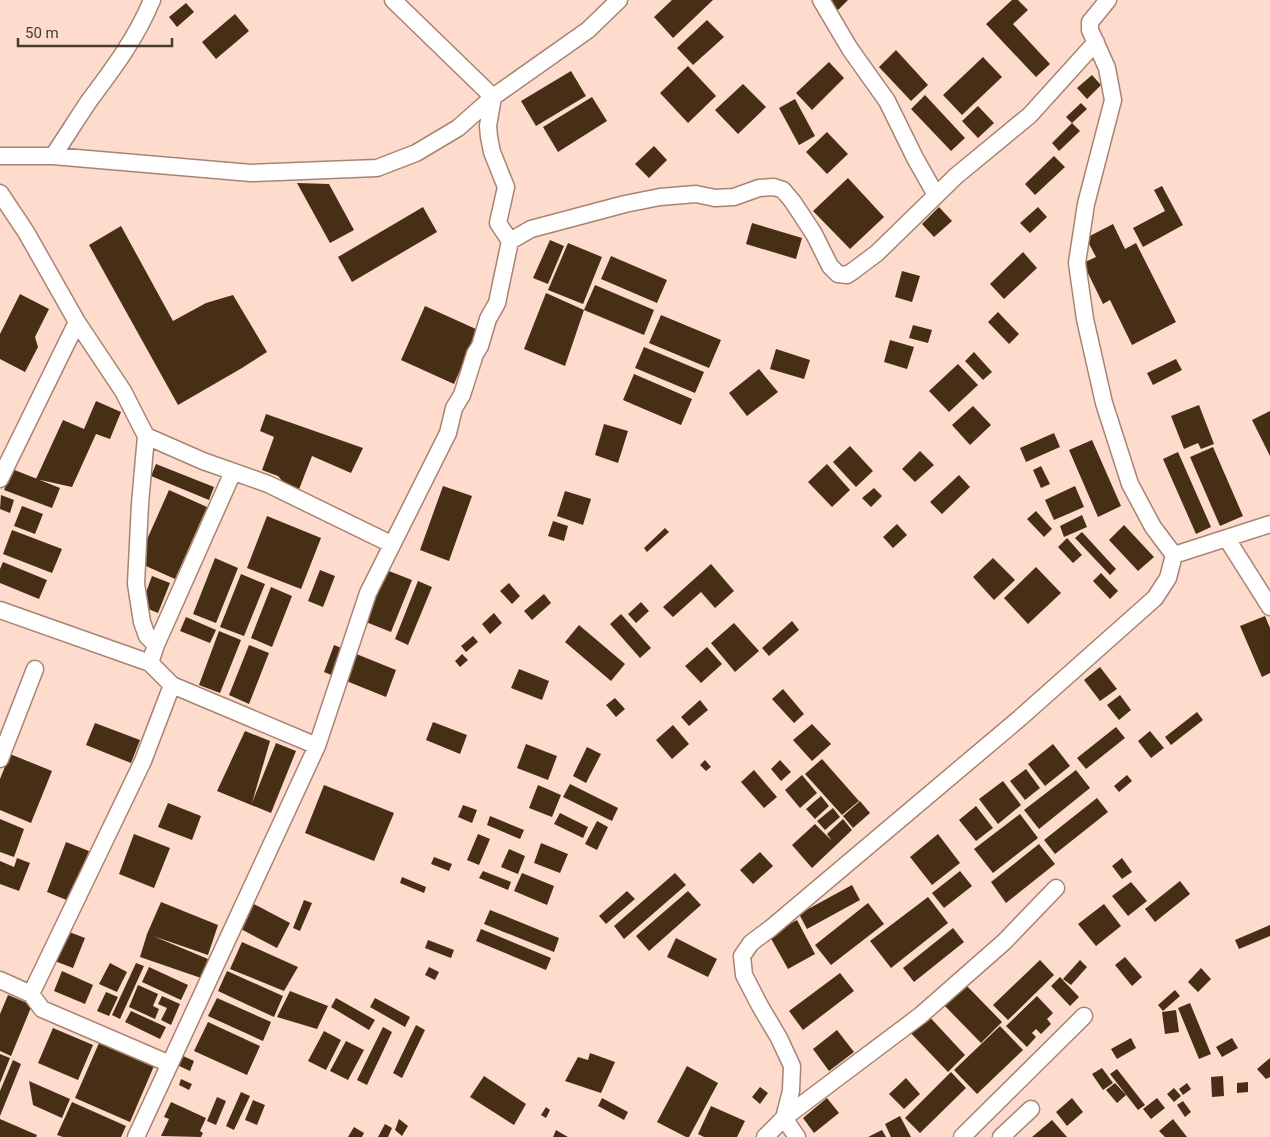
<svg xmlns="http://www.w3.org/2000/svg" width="1270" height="1137" viewBox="0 0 1270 1137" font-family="Roboto,sans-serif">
  <rect width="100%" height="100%" fill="#fddccd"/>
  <path fill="#472f15" d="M672 0H713L673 38 654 17Z
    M829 0H848L838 10Z
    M1012 0H1018L1028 10 1013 24 1050 64 1036 77 986 24Z
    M186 3 194 12 177 27 169 17Z
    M235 14 249 31 216 59 202 42Z
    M707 20 724 37 693 65 677 48Z
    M896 50 928 85 911 101 879 67Z
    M983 57 1002 77 962 115 943 95Z
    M829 62 844 78 812 110 796 93Z
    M688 66 716 96 688 123 660 93Z
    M571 71 586 96 536 126 521 101Z
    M1092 75 1101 85 1087 99 1077 88Z
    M743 84 766 107 738 134 715 110Z
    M925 95 965 138 951 151 911 109Z
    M592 97 607 121 558 152 543 127Z
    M795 99 815 136 799 145 779 108Z
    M1081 103 1087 109 1072 123 1066 117Z
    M978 106 994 123 978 138 962 121Z
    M1072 123 1080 131 1059 151 1052 143Z
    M827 132 848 154 827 174 806 152Z
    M654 146 667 160 649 178 635 164Z
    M1054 156 1065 167 1035 195 1025 184Z
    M848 178 884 217 850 249 813 211Z
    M297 183 329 184 354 230 330 243Z
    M1162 186 1183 225 1143 247 1133 228 1165 211 1154 190Z
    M423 207 437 232 352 282 338 257Z
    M939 207 952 221 934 237 922 224Z
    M1038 207 1047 217 1030 233 1020 223Z
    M752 223 802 238 796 259 746 244Z
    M1113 224 1125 249 1136 243 1176 322 1132 345 1110 300 1103 304 1083 263 1096 257 1086 238Z
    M121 226 173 321 206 303 233 295 267 352 242 368 178 405 89 245Z
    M550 240 564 246 548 284 533 278Z
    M568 243 602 257 583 304 548 290Z
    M1023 252 1037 268 1004 299 990 284Z
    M611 256 667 280 657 303 601 279Z
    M902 271 920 276 912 302 895 297Z
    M595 285 654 310 644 335 584 310Z
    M546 293 584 310 565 366 524 349Z
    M20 294 49 309 35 337 38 347 25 372 0 359V334Z
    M425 306 478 330 454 384 401 360Z
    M998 312 1019 334 1009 344 988 322Z
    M661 315 721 340 709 368 649 343Z
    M913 325 932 330 928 343 909 338Z
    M890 340 914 347 907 369 884 362Z
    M644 347 704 372 695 393 635 368Z
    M776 349 810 360 804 379 770 369Z
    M974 352 992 372 983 380 965 361Z
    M1176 359 1182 370 1153 385 1147 373Z
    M958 364 978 385 949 412 929 391Z
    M759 369 778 392 747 416 729 393Z
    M634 374 692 399 681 425 623 400Z
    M96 401 121 412 110 439 96 434 72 487 36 479 63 420 84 429Z
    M1199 405 1214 444 1201 449 1198 443 1184 449 1171 416Z
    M973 406 991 425 970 445 952 425Z
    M1270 411V456L1252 420Z
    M266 414 363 448 351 473 312 456 296 497 278 476 262 470 274 437 260 431Z
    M604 424 628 431 618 463 595 455Z
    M1054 433 1060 447 1026 462 1020 448Z
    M1092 440 1121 506 1098 517 1069 450Z
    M850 446 873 471 856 487 833 462Z
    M1213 447 1243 516 1220 526 1190 457Z
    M920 451 934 465 915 482 902 469Z
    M1178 452 1211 527 1196 534 1163 459Z
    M156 464 214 487 209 500 151 476Z
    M827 464 850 490 832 507 808 482Z
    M1041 466 1050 484 1041 488 1033 470Z
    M12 469 60 488 52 508 4 490Z
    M959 475 970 487 942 514 930 502Z
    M443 486 472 496 449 561 420 550Z
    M1075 486 1084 507 1054 520 1045 500Z
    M874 488 882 496 871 507 862 498Z
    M169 490 207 507 175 579 137 562Z
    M565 491 591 499 583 525 557 516Z
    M1 495 14 500 10 513 0 509Z
    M22 506 43 514 35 534 14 526Z
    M1036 511 1052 529 1044 537 1027 519Z
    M1082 515 1087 527 1064 537 1060 526Z
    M267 516 321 538 301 589 247 568Z
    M553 521 568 526 564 541 548 536Z
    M897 524 907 535 893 548 883 537Z
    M1124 525 1154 557 1138 571 1109 540Z
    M665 528 669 532 647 552 644 548Z
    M12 530 62 549 52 573 3 554Z
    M1082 532 1116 569 1110 575 1075 538Z
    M1067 538 1082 555 1073 563 1058 547Z
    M215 558 238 568 216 623 193 614Z
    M993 558 1015 580 994 600 973 577Z
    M3 562 47 580 39 599 0 583V569Z
    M711 564 734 591 715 608 701 592 673 617 663 607Z
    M376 566 412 580 391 632 356 618Z
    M1036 567 1061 593 1028 624 1004 598Z
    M320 570 335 576 323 607 308 601Z
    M1101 573 1118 591 1110 599 1093 581Z
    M241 574 265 584 244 636 220 627Z
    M152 576 170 583 158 613 141 606Z
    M418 581 432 587 408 645 395 639Z
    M509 583 520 596 512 604 500 591Z
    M271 587 292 596 272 647 251 638Z
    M544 594 551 603 532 620 524 611Z
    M641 602 649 611 636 623 628 614Z
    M494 613 502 623 490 634 482 624Z
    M621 614 651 648 640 658 610 624Z
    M1265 616 1270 628V673L1262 677 1240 626Z
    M186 617 216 630 210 643 180 631Z
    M792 621 799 630 769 656 762 648Z
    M734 623 759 651 735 672 711 643Z
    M579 625 625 664 611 681 565 642Z
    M219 631 241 640 220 693 199 685Z
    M473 636 478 642 466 652 461 646Z
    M249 645 269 653 249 704 229 695Z
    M334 645 396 670 386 697 324 672Z
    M707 647 722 664 701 683 685 666Z
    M462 654 468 660 460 667 455 661Z
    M1100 667 1117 689 1100 701 1084 680Z
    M519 669 549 681 542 700 511 688Z
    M783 689 804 714 794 723 772 699Z
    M1120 695 1131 710 1119 720 1107 705Z
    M615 698 625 709 616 717 606 705Z
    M700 700 708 710 689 726 681 717Z
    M1197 712 1203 720 1171 745 1165 737Z
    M433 722 467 735 460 754 426 740Z
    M95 723 140 740 131 763 86 745Z
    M812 724 831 744 812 761 793 740Z
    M673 725 689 744 672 759 656 740Z
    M1116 727 1125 738 1086 769 1077 758Z
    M245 731 270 741 252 803 276 743 296 751 271 813 217 791Z
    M1150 731 1164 748 1151 758 1138 741Z
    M526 744 557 756 548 780 517 768Z
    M1053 744 1070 766 1045 786 1028 764Z
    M587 747 601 754 586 783 573 776Z
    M10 754 52 771 31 823 0 810V779Z
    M822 759 859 801 842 815 805 774Z
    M705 760 711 767 706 771 700 765Z
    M780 760 791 772 781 781 771 769Z
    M1026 769 1040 788 1025 800 1010 781Z
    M754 770 777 797 764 808 741 782Z
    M1076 770 1090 788 1039 829 1024 810Z
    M802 775 817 793 800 808 785 790Z
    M1127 775 1132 781 1119 792 1114 786Z
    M1003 781 1021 805 998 824 979 799Z
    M570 784 618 808 612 821 563 797Z
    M324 785 394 813 374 861 305 833Z
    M538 785 561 795 552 817 529 808Z
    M821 796 829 806 815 819 806 809Z
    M1097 798 1108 812 1055 854 1044 840Z
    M860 801 870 813 853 828 843 816Z
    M168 803 201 816 192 840 158 827Z
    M463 805 477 810 472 823 458 817Z
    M976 806 993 828 976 841 959 820Z
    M833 808 840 817 825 830 817 821Z
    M560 813 588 827 583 838 554 824Z
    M1020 814 1038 838 993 873 974 849Z
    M490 816 524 830 520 839 487 825Z
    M0 819 24 829 14 857 0 852Z
    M843 819 852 830 812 868 792 845 815 824 832 841 827 834Z
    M597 821 608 827 597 850 585 844Z
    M134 834 170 848 154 888 119 874Z
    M478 834 490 839 479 865 467 860Z
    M938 834 960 863 932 885 910 857Z
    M66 842 89 851 69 901 47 892Z
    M541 843 568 854 560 873 534 863Z
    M1039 844 1055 864 1006 903 991 882Z
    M509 849 525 856 518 874 501 867Z
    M760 852 773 866 753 884 740 870Z
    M434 857 452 864 449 871 431 864Z
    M17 858 30 863 19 891 0 884V861L14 867Z
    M1122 858 1132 872 1122 879 1112 866Z
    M483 871 511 882 508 890 479 878Z
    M960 871 972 886 944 908 932 893Z
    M522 873 554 886 547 905 514 891Z
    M675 873 686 885 624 939 614 926Z
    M402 877 426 887 424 893 400 883Z
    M1180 881 1190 894 1155 922 1145 909Z
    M1131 882 1147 901 1128 916 1112 896Z
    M852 885 860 900 807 929 799 914Z
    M627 891 635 899 606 924 599 916Z
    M688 891 701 905 649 951 636 936Z
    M928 897 948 923 891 968 870 941Z
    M304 900 312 903 300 931 293 928Z
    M161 902 218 925 208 955 153 936 208 959 201 978 140 957 147 934Z
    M250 902 290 923 277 948 237 927Z
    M868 903 884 924 831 965 815 945Z
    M1104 904 1121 926 1096 946 1078 924Z
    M490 910 559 938 554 952 484 924Z
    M797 920 815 954 788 969 769 935Z
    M1270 925V936L1239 949 1235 940Z
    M953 928 964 942 914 982 903 968Z
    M481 929 551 958 546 970 476 941Z
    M64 930 85 938 73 968 52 960Z
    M676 938 717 959 708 977 667 957Z
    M428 940 454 950 451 958 425 948Z
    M242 942 298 967 284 991 230 969Z
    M1125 957 1142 977 1132 986 1115 965Z
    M1040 960 1054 975 1008 1020 993 1005Z
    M1080 960 1087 967 1071 985 1063 979Z
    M110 963 127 972 117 992 99 984Z
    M136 963 144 966 120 1019 112 1015Z
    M149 967 188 985 181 1000 142 982Z
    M429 967 439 972 435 980 425 975Z
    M1201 968 1211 979 1198 992 1188 982Z
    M62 971 93 985 85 1004 54 991Z
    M227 971 283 996 274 1017 218 991Z
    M840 973 854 991 803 1030 789 1011Z
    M1060 977 1079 997 1070 1006 1051 986Z
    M964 983 1002 1022 981 1043 943 1004Z
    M138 985 158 994 153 1006 159 1009 155 1019 129 1007Z
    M1175 990 1180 996 1163 1011 1158 1005Z
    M290 991 328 1006 317 1029 277 1017Z
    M106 992 118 997 109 1016 97 1011Z
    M8 995 32 1005 11 1056 0 1051V1014Z
    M162 996 180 1004 171 1025 161 1020 167 1008 158 1004Z
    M1037 996 1053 1013 1047 1019 1051 1024 1041 1034 1036 1029 1032 1033 1036 1037 1027 1047 1006 1026Z
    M217 998 271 1022 263 1041 208 1016Z
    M336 998 375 1020 369 1030 331 1007Z
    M375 998 410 1017 405 1027 370 1007Z
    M1190 1003 1211 1054 1199 1059 1178 1008Z
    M1176 1010 1179 1032 1165 1034 1162 1012Z
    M131 1011 166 1027 160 1039 125 1022Z
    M925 1012 965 1055 948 1072 907 1029Z
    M208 1022 260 1046 247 1075 194 1051Z
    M416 1025 425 1030 402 1078 393 1073Z
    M1000 1026 1023 1050 977 1094 954 1070Z
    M383 1027 392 1032 367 1085 357 1080Z
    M53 1028 93 1045 78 1080 38 1063Z
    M837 1030 854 1052 829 1071 813 1049Z
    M324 1031 341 1040 326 1070 308 1061Z
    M1131 1038 1136 1048 1117 1059 1111 1049Z
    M1232 1038 1238 1048 1222 1057 1216 1047Z
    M346 1041 364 1050 348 1080 330 1071Z
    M99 1043 154 1066 130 1122 75 1098Z
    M590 1053 615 1062 601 1093 565 1081 578 1057 588 1060Z
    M0 1054 10 1058 0 1083Z
    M181 1055 194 1061 190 1071 177 1065Z
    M1270 1058V1077L1266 1079 1257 1069Z
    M13 1060 21 1064 0 1116V1091Z
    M687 1066 718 1083 689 1137H686L657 1122Z
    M1102 1068 1113 1083 1103 1090 1092 1074Z
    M1117 1069 1145 1105 1138 1110 1110 1074Z
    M951 1072 966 1088 920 1133 905 1118Z
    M484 1076 526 1104 514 1125 470 1097Z
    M1223 1076 1224 1096 1212 1097 1211 1077Z
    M906 1078 920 1094 904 1109 889 1094Z
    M181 1079 192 1084 189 1090 179 1085Z
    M29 1081 70 1099 62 1118 33 1105Z
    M1248 1082V1092L1237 1093V1083Z
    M1115 1083 1126 1095 1117 1103 1106 1090Z
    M1187 1083 1191 1089 1183 1095 1179 1089Z
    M760 1087 768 1093 760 1104 752 1097Z
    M1174 1088 1181 1096 1174 1102 1167 1094Z
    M241 1092 250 1096 234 1130 226 1126Z
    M217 1097 226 1101 216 1125 207 1121Z
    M602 1098 628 1112 624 1120 598 1106Z
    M827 1098 839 1113 814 1133 803 1118Z
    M1072 1098 1083 1112 1067 1126 1056 1112Z
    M1157 1098 1165 1108 1151 1119 1143 1109Z
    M253 1100 265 1105 257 1125 245 1120Z
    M1183 1101 1191 1112 1185 1117 1177 1105Z
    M72 1102 126 1126 121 1137H63L57 1135Z
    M171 1102 206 1118 200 1131 203 1133 201 1137 161 1136 169 1119 164 1117Z
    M711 1106 745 1121 737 1137H704L698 1134Z
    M546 1107 550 1110 546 1118 541 1115Z
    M900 1116 911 1137H891L885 1124Z
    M0 1119 37 1135 36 1137H0Z
    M399 1119 408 1126 402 1136 395 1130Z
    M1173 1119 1187 1137H1165L1159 1131Z
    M1052 1120 1067 1137H1032Z
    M385 1124 392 1128 388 1137H378Z
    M354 1127 364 1133 362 1137H348Z
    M556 1130 568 1137H553Z
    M882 1130 886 1137H868Z"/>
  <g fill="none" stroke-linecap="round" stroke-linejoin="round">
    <defs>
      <path id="street" d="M821 0 850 49 887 101 915 158 936 195
        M1108 0 1090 22V30L1107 68 1113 100 1086 204 1077 263 1085 319 1104 403 1130 484 1153 527 1174 555
        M0 156H53L251 173 377 168 416 153 458 128 493 97 588 30 619 0
        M53 156C65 138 77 119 89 101 113 69 137 37 152 0
        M0 193 26 232 77 322 123 391 146 436 140 504 136 584 142 622 147 636 156 645
        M510 241 531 229 625 204 660 197 696 194 715 198 734 197 759 188 774 187 783 190 793 202 814 234 830 266 838 274 847 275 853 271 877 253 956 176 1030 115 1096 42
        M146 436 203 461 268 484 391 544
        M0 479 77 322
        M1227 539 1270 607
        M1174 555 1270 524
        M0 610 150 663
        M172 685 317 746
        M0 759 35 669
        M0 980 31 994 42 1009 170 1064
        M31 994 143 761 172 685 150 663 156 645 233 472
        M136 1137 317 746 368 593 448 433 454 408 462 395 475 354 480 346 488 319 497 303 510 241 498 223 506 187 492 152 489 137 488 126 493 97 393 0
        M765 1137 784 1118 921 1015 1004 942 1056 888
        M797 1137 784 1118 791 1091 792 1066 779 1038 760 1006 744 975 742 956 751 943 771 928 1020 718 1155 598 1168 578 1174 555
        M962 1137 1084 1016
        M1001 1137 1031 1109"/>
    </defs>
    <use href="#street" stroke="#a98372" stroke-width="19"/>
    <use href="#street" stroke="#fff" stroke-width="16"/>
  </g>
  <path d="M18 38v8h154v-8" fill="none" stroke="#493931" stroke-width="2.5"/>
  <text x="25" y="38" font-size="15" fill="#493931" stroke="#fddccd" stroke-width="4" paint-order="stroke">50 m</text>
</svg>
